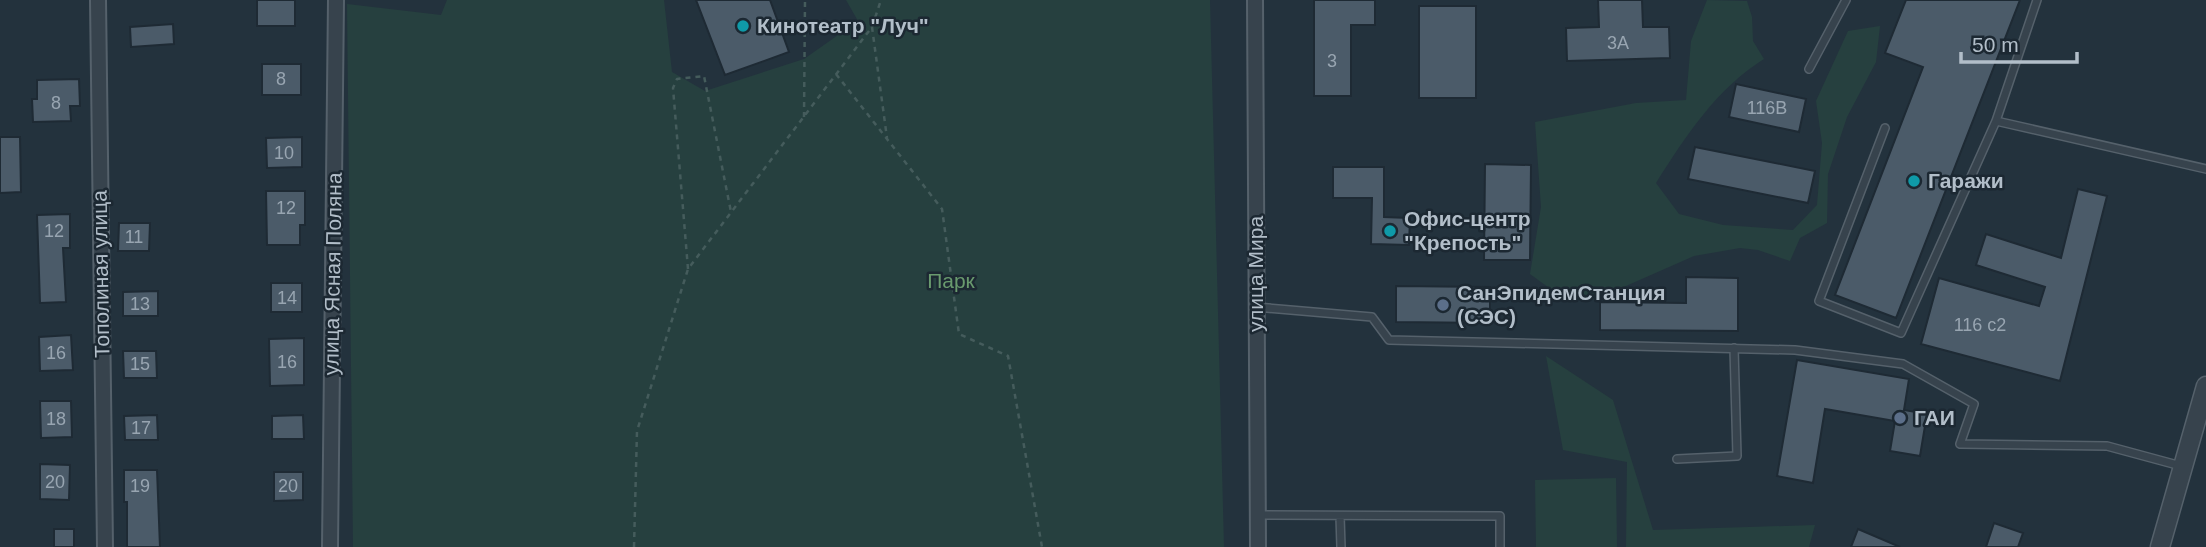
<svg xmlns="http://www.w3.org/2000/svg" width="2206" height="547" viewBox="0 0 2206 547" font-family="Helvetica,sans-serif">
  <rect width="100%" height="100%" fill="#23323d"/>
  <path fill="#26403f" d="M447 0H664L672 72 705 91 804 59 858 21 846 0H1210L1224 547H353L347 4 441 15Z
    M1707 0 1747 1 1752 17 1753 41 1764 59C1717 88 1685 137 1656 183L1679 214 1723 225 1793 230 1817 205 1822 143 1816 101 1848 31 1880 26 1876 62 1847 117 1828 174 1827 223 1800 238 1790 261 1758 250 1740 248 1694 256 1601 297 1552 290 1530 274 1541 207 1535 122 1636 103 1686 100 1691 41Z
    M1546 356 1613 400 1653 530 1815 525 1809 547H1626L1627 462 1563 450Z
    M1616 478 1617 547H1536L1535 480Z"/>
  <path fill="#4b5b69" stroke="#1e2a34" stroke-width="2" d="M257 0H295V26H257Z
    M696 0H770L789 52 725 75Z
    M1314 0H1375V25H1351V96H1314Z
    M1598 0H1642L1643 27H1669L1670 58 1567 61 1566 28 1599 27Z
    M1906 0H2020L1896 318 1835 295 1923 67 1885 53Z
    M1419 6H1476V98H1419Z
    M173 24 174 44 131 47 130 27Z
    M262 64H301V95H262Z
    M79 79 80 106H70L71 121 33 122 32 99H37V80Z
    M1736 84 1806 99 1799 132 1729 117Z
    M0 137H20L21 192 0 193Z
    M302 137V167L267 168 266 138Z
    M1695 147 1815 171 1808 203 1688 179Z
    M1485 164 1531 165 1530 260H1484Z
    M1333 167H1384V217L1410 218 1409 245 1371 244 1372 198H1333Z
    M2078 189 2107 196 2060 381 1921 344 1939 278 2039 306 2045 287 1976 265 1986 234 2061 258Z
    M266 191H305V225H300V245H267Z
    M70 214V248H63L66 302 40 303 37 215Z
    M119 223H150L149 251H118Z
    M1686 277 1738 278V331L1600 330V302L1686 303Z
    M271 283H302V312H271Z
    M1396 286 1490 287V323L1396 322Z
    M158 291V316H123V292Z
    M71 335 73 370 40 371 39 337Z
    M304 338V385L270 386 269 339Z
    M123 351H156L157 378H124Z
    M1797 360 1909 379 1904 410 1927 414 1920 456 1890 451 1895 421 1825 409 1813 483 1777 476Z
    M40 401H71L72 437 41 438Z
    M157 415 158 440H125L124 416Z
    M303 415 304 439H272V416Z
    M40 464 70 465 69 500 40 499Z
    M124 470H157L160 547H127V502H124Z
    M274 472H303V500L274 501Z
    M1994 523 2023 533 2018 547H1986Z
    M54 529H74V547H54Z
    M1858 529 1900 547H1851Z"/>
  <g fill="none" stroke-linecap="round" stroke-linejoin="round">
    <defs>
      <path id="service" d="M1809 69 1846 0
        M1996 121 2037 0
        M1885 128 1819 301 1901 333 1996 121 2206 169
        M1256 307 1372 317 1389 340 1795 350 1903 364 1974 404 1960 444 2107 446 2181 466
        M1677 459 1737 456 1734 348
        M1258 515 1500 516V547
        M1340 516 1341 547"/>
      <path id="minor" d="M98 0 105 547
        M1255 0 1258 547
        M330 547 336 0"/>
      <path id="tertiary" d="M2160 547 2206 386"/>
    </defs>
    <use href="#service" stroke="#55616b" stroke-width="10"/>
    <use href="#minor" stroke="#55616b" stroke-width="18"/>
    <use href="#tertiary" stroke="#55616b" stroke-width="21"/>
    <path stroke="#455c5c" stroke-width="2.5" stroke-dasharray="5 5" stroke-linecap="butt" d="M872 27 887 138
      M836 74 942 209 959 334 1008 356 1042 547
      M804 117 805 0
      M688 269 673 88 677 79 704 76 731 212
      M634 547 637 431 688 269 872 27 881 0"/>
    <use href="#service" stroke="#37434d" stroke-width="7"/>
    <use href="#minor" stroke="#37434d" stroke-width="14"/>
    <use href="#tertiary" stroke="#37434d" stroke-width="18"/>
  </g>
  <g fill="#0f9aa8" stroke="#1c2832" stroke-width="2.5">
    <circle cx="743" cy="26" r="7"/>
    <circle cx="1914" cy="181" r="7"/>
    <circle cx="1390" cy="231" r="7"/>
  </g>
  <g fill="#5c6f8a" stroke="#1c2832" stroke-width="2.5">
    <circle cx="1443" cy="305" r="7"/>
    <circle cx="1900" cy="418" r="7"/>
  </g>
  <g text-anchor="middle" stroke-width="5" stroke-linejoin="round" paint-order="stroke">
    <g font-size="18" fill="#98a5b1">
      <text x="1618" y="49">3А</text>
      <text x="1332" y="67">3</text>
      <text x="281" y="85">8</text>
      <text x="56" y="109">8</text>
      <text x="1767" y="114">116В</text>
      <text x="284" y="159">10</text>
      <text x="286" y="214">12</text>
      <text x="54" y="237">12</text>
      <text x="134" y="243">11</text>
      <text x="287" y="304">14</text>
      <text x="140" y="310">13</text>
      <text x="1980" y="331">116 с2</text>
      <text x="56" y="359">16</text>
      <text x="287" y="368">16</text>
      <text x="140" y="370">15</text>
      <text x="56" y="425">18</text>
      <text x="141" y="434">17</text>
      <text x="55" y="488">20</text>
      <text x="140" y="492">19</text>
      <text x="288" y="492">20</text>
    </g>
    <g font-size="21" font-weight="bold" fill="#b2bec9" stroke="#1c2832" text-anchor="start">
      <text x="757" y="33">Кинотеатр "Луч"</text>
      <text x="1928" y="188">Гаражи</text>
      <text x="1404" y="226">Офис-центр<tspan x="1404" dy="24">"Крепость"</tspan></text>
      <text x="1457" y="300">СанЭпидемСтанция<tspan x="1457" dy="24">(СЭС)</tspan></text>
      <text x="1914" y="425">ГАИ</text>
    </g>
    <g font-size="21" fill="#b2bec9" stroke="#1c2832">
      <text transform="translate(101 274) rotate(-91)" y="7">Тополиная улица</text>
      <text transform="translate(333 274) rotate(-89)" y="7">улица Ясная Поляна</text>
      <text transform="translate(1256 274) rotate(-90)" y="7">улица Мира</text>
    </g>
    <g font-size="21" fill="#699a6e" stroke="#1c2832">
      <text x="951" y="288">Парк</text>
    </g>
  </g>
  <path d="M1961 52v10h116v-10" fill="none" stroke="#b2bec9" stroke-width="3.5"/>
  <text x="1972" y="52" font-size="21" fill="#b2bec9" stroke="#1c2832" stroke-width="5" paint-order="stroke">50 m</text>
</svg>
